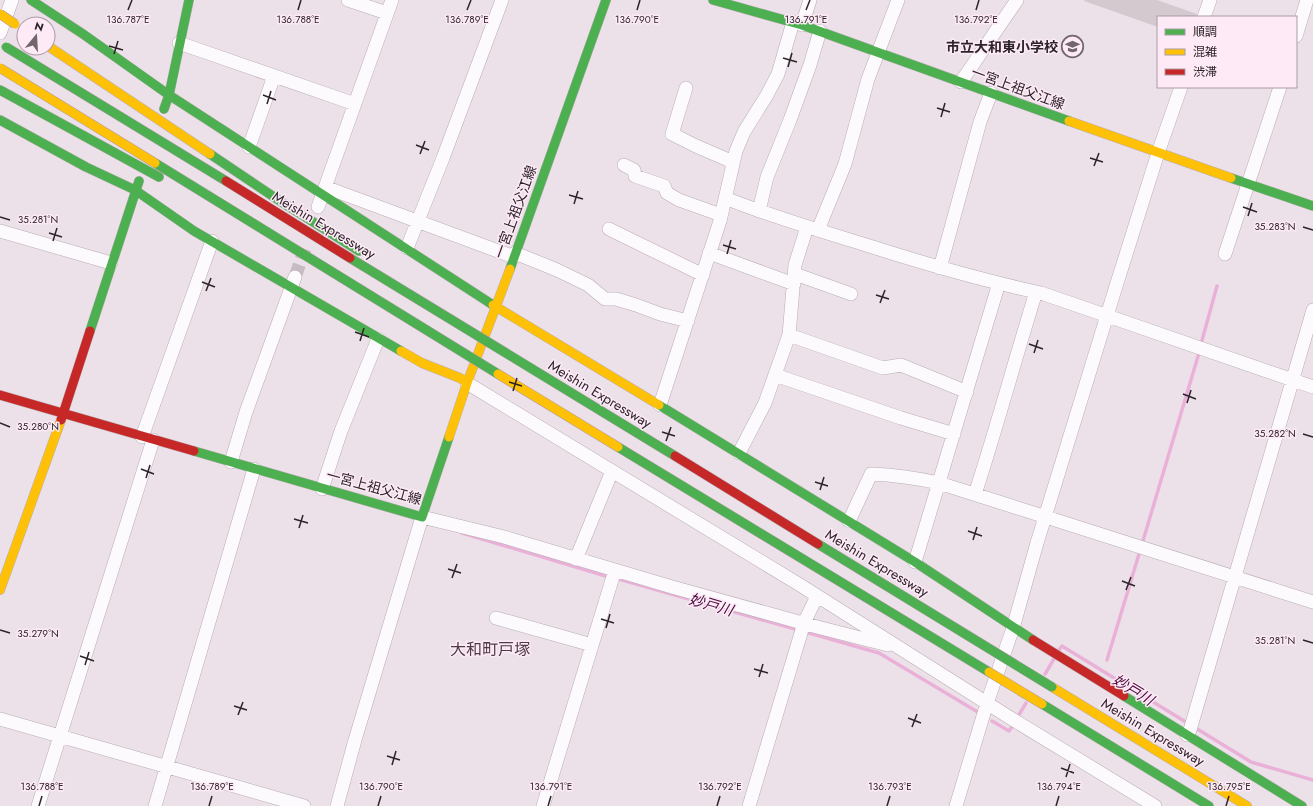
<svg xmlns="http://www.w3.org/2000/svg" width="1313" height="806" viewBox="0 0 1313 806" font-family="Jost,'Noto Sans JP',sans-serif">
  <rect width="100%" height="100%" fill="#ede1e9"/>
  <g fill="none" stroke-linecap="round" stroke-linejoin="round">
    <path stroke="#eab1d8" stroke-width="3.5" d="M1201 344 1217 286
      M462 533 609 577
      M1142 544 1199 353
      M615 578 879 653 981 714
      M1059 650 1062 646 1189 724
      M1107 660 1139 554
      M1045 674 1054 659
      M1017 718 1026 703
      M992 721 1009 731 1014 724
      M1194 727 1251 762 1313 780"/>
  </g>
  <path fill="#d3c9cf" d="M1084 0H1157L1197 14 1196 17H1158V27L1084 1Z"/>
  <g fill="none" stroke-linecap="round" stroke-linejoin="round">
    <path stroke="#c7bbc3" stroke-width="13" stroke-dasharray="13 6" stroke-linecap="butt" d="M295 277 305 249"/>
    <defs>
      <path id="street" d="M348 0 387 13
        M1204 17 1210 0
        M802 25 810 0
        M0 33 12 0
        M1296 36 1307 0
        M179 43 355 104
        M961 82 1017 0
        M686 88 672 134 696 146 733 162
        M249 147 274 76
        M624 165 634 170 635 176 664 186 667 193 679 200 721 215
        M325 187 514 257
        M725 198C770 216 817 230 863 244 922 263 981 280 1041 293L1313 387
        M318 207 392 0
        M759 211 767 177 790 120 810 65 820 31
        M609 229 703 275
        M818 230 845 164 868 79 898 0
        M0 231 111 263
        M407 248 443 158 502 0
        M515 253 557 270 588 285 605 299H616L636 305 660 314 688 321
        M709 253 794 284
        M1225 254 1280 87
        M940 268 980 122 991 93
        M795 274 851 294
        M789 335 883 368 901 365 967 392
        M775 375 901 418 954 434
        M467 383 800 585 1012 719 1155 806
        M660 405 720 221 736 151 744 132 767 95 778 74 793 22
        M142 437 212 241
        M739 453 765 403 789 335 795 265 807 227
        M231 462 246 412 295 277
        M322 489 341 431 378 339
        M975 494C997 427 1015 359 1036 292
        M849 521 871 474C894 475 916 478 939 483L1313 602
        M576 559 612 471
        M915 562 999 283
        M496 618 592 645
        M0 719 304 806
        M1187 735 1190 730 1313 310
        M38 806 153 440
        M155 806 254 469
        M337 806 355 740 422 517 504 537 672 587 817 627 888 645
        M543 806 615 570
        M749 806 804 623 817 596
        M956 806 987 703 1013 628 1037 543 1117 283 1158 153 1181 87"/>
      <path id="fast" d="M31 0 83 34 169 95 493 305
        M713 0 802 25 1069 121
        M0 90 159 177
        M164 109 169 95 189 0
        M0 120 86 167 135 190 194 231 401 351
        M210 154 277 199 359 251
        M1231 178 1313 206
        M510 269 606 0
        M90 331 139 181
        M659 405 915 562 1033 640
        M194 451 422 517 449 437
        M1124 696 1302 806
        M1042 704 1209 806"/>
      <path id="slow" d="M48 46 210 154
        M1069 121 1231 178
        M493 305 659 405
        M401 351 422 363 460 378 467 383
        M449 437 467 383 510 269
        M0 590 61 420
        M1052 687 1247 806"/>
      <path id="jam" d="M0 395 194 451
        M61 420 90 331
        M1033 640 1124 696"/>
    </defs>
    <use href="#street" stroke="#b7adb3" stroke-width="14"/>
    <use href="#fast" stroke="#b7adb3" stroke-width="10"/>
    <use href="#slow" stroke="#b7adb3" stroke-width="10"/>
    <use href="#jam" stroke="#b7adb3" stroke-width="10"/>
    <use href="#street" stroke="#fcfafc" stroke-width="13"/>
    <use href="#fast" stroke="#4caf50" stroke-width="9"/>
    <use href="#slow" stroke="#ffc107" stroke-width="9"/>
    <use href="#jam" stroke="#c62828" stroke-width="9"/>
    <defs>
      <path id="fast-bridge" d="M6 47 226 181
        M155 163 498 374
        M350 258 675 456
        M618 447 989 672
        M818 544 1052 687"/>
      <path id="slow-bridge" d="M0 14 15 24
        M0 68 155 163
        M498 374 618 447
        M989 672 1042 704"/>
      <path id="jam-bridge" d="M226 181 350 258
        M675 456 818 544"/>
    </defs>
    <use href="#fast-bridge" stroke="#ad9ca8" stroke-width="10" stroke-linecap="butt"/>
    <use href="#slow-bridge" stroke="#ad9ca8" stroke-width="10" stroke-linecap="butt"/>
    <use href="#jam-bridge" stroke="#ad9ca8" stroke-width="10" stroke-linecap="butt"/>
    <use href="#fast-bridge" stroke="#4caf50" stroke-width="9"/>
    <use href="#slow-bridge" stroke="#ffc107" stroke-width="9"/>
    <use href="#jam-bridge" stroke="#c62828" stroke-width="9"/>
  </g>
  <path fill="none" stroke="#2d2429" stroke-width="1.5" d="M128 10 132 0M298 10 301 0M467 10 471 0M637 10 640 0M806 10 810 0M976 10 979 0M109 46 123 50M114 54 118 41M783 58 797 62M788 67 792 53M263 95 276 100M267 104 271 91M937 108 950 112M941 117 945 103M416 145 429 150M420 154 425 141M1090 158 1103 162M1094 166 1099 153M569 195 583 199M574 204 578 191M1243 207 1257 212M1248 216 1252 203M0 217 10 220M1303 227 1313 230M49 233 62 237M53 241 57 228M723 245 736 249M727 254 731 240M202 282 215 287M206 291 211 278M876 295 889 299M880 303 885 290M355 332 369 337M360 341 364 328M1029 344 1043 349M1034 353 1038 340M509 382 522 386M513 391 517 378M1183 394 1196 399M1187 403 1191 390M0 423 10 427M662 432 675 436M1303 434 1313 437M666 441 671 427M141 469 154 474M146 478 150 465M815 482 828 486M820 490 824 477M294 519 308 523M299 528 303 515M968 531 982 536M973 540 977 527M448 569 461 573M452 578 457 564M1122 581 1135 586M1126 590 1131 577M601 619 614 623M606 628 610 614M0 630 10 633M1303 640 1313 643M80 656 94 661M85 665 89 652M754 669 768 673M759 677 763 664M234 706 247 710M238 715 243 702M908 718 921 723M912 727 917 714M387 756 400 760M392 765 396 751M1061 768 1074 773M1066 777 1070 764M39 806 42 796M209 806 212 796M378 806 381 796M548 806 551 796M717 806 720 796M887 806 890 796M1056 806 1059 796M1226 806 1229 796"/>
  <defs>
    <symbol id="school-ring" viewBox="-11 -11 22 22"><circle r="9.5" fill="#fdeaf6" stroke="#70666c" stroke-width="1.5"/><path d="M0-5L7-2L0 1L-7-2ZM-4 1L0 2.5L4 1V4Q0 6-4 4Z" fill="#70666c"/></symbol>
  </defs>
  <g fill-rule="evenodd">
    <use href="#school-ring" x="1060" y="34" width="25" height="25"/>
  </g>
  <g text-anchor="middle" stroke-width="3" stroke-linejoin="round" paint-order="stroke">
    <g font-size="14" font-weight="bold" fill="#2d2429" stroke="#fdeaf6" text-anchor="end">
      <text x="1058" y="52">市立大和東小学校</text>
    </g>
    <g font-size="14" fill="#2d2429" stroke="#fdeaf6">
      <text transform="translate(1018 88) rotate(20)" y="5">一宮上祖父江線</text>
      <text transform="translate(515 212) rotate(-70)" y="5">一宮上祖父江線</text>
      <text transform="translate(324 225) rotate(31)" y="5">Meishin Expressway</text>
      <text transform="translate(600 394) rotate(31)" y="5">Meishin Expressway</text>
      <text transform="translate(374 487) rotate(15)" y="5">一宮上祖父江線</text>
      <text transform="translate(877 563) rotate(31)" y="5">Meishin Expressway</text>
      <text transform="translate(1153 732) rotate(31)" y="5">Meishin Expressway</text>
    </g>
    <g font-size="15" font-style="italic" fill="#4d0a3e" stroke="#fdeaf6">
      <text transform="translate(711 605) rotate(16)" y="5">妙戸川</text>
      <text transform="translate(1133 690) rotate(31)" y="5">妙戸川</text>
    </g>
    <g font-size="16" fill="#4e3b47" stroke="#fdeaf6">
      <text x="490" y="655">大和町戸塚</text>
    </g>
  </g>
  <g font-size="10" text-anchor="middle" fill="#2d2429" stroke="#fdeaf6" stroke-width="3" stroke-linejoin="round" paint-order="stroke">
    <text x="128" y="23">136.787°E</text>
    <text x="298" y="23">136.788°E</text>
    <text x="467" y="23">136.789°E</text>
    <text x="637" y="23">136.790°E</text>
    <text x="806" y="23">136.791°E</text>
    <text x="976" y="23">136.792°E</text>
    <text x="38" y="223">35.281°N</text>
    <text x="1275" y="230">35.283°N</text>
    <text x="38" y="430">35.280°N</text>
    <text x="1275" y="437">35.282°N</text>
    <text x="38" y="637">35.279°N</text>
    <text x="1275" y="644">35.281°N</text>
    <text x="42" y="790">136.788°E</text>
    <text x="212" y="790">136.789°E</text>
    <text x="381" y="790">136.790°E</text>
    <text x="551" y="790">136.791°E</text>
    <text x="720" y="790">136.792°E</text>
    <text x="890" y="790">136.793°E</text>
    <text x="1059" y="790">136.794°E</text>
    <text x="1229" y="790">136.795°E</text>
  </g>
  <rect x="1157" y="16" width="140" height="72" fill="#fdeaf6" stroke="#aa9ba4"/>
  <rect x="1165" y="29" width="20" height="6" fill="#4caf50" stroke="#aa9ba4"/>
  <text x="1193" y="36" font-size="12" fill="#2d2429">順調</text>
  <rect x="1165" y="49" width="20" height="6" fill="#ffc107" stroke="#aa9ba4"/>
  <text x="1193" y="56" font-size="12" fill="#2d2429">混雑</text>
  <rect x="1165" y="69" width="20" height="6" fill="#c62828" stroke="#aa9ba4"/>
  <text x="1193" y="76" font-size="12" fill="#2d2429">渋滞</text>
  <g transform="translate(36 36) rotate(18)"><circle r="19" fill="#fdeaf6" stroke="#aa9ba4"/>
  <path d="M0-3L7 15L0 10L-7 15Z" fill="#70666c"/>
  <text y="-6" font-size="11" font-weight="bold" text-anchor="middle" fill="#2d2429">N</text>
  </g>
</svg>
